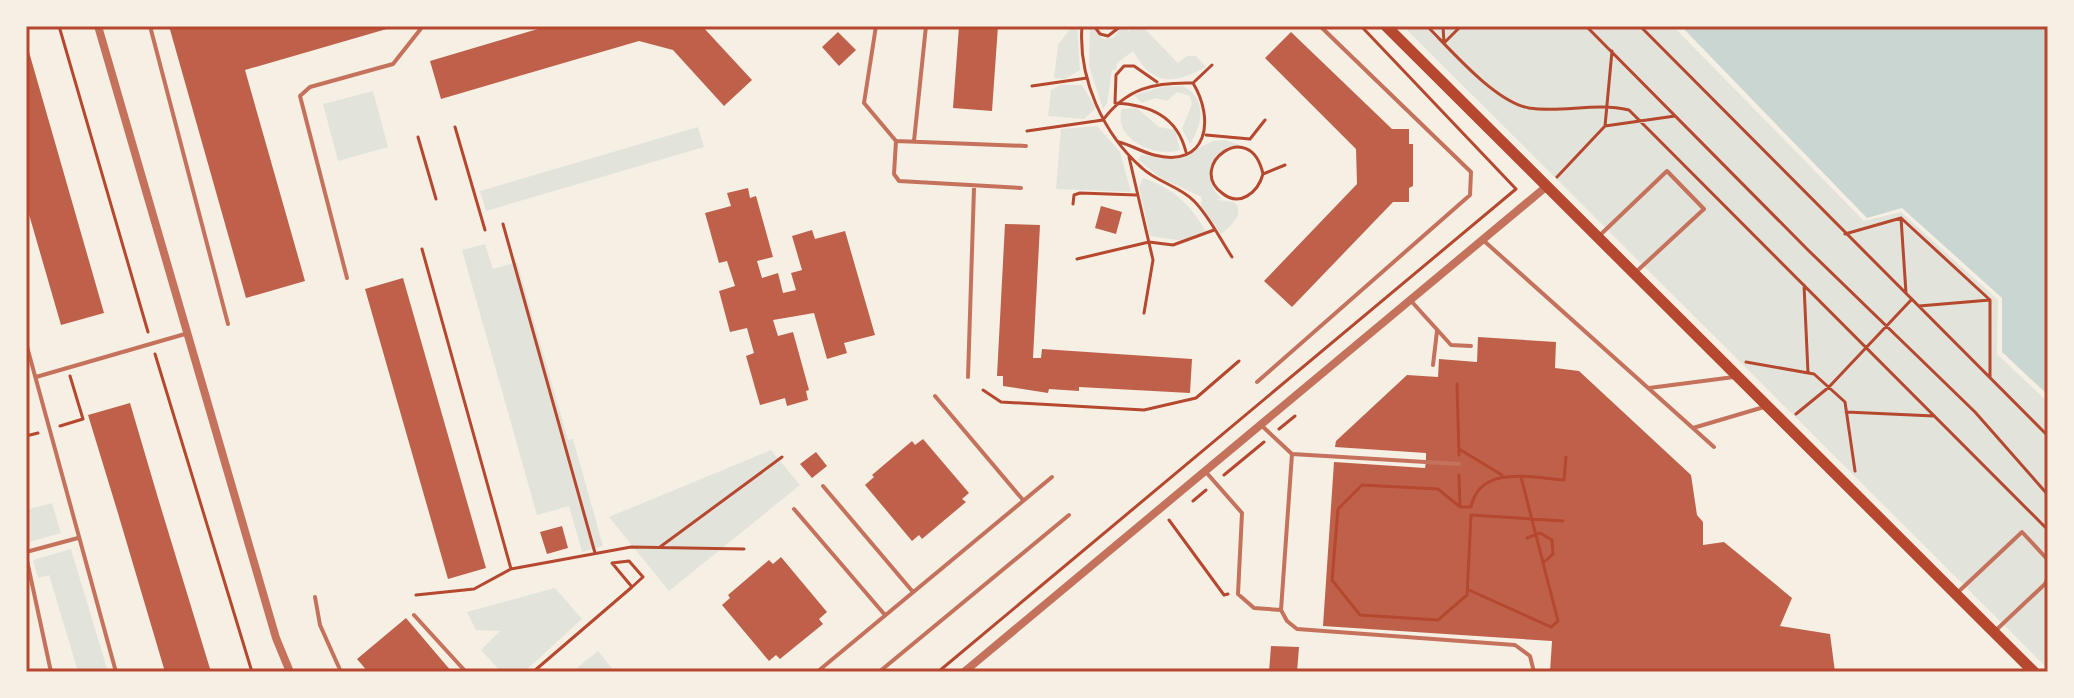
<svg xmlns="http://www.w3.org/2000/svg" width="2074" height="698" viewBox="0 0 2074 698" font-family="Arial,sans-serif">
  <rect width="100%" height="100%" fill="#f6efe4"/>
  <path fill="#e2e4dc" d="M1072 26H1077L1080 70 1065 79 1054 78 1058 45Z
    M1090 26 1103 39 1113 38 1122 26H1127L1129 33 1130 26H1142L1178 63 1187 56H1196L1206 67C1172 85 1153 86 1133 51L1117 63 1116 70H1112L1107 104 1103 109 1089 66Z
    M1403 26H1673L1864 221 1901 212 1998 300 1997 354 2048 402V669Z
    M1060 85H1082L1096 108 1084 119 1048 116 1051 90Z
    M1183 86C1207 98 1203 124 1190 144L1182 129 1192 104 1190 96 1177 92 1167 101 1155 98 1142 103 1134 95 1162 87Z
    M373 91 388 147 338 161 323 104Z
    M1137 108 1159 127 1175 130 1180 150C1155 158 1112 139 1122 109Z
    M1097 126 1120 152 1131 192 1056 189 1061 129Z
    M698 127 704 147 486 211 480 191Z
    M1225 140 1243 146 1228 147C1208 160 1203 180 1221 198L1218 200 1234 202C1246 213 1231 226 1221 234L1201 206 1202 197 1162 179 1138 160 1141 155 1176 159 1213 141Z
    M1143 178C1172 188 1191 204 1206 232L1184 241 1150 236 1139 187Z
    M485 244 493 269 517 262 568 440 573 439 603 546 582 552 569 506 537 515 462 250Z
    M771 450 800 485 669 591 609 517Z
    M52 503 61 533 26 543V510Z
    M71 549 108 672H78L49 575 38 578 33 560Z
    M555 588 582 619 524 672H501L481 650 500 631 476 630 467 612Z
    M598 651 615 672H572Z"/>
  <path fill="#c9d6d2" d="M1681 26H2048V395L2002 352V298L1902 208 1867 218Z"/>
  <path fill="#bf614a" d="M169 26H397L245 70 305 281 246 298Z
    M548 26H702L752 80 724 106 673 50 639 41 441 99 430 61Z
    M959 26H998L992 111 953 108Z
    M838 32 856 50 839 66 822 47Z
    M1291 32 1392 129H1409V144H1413V186L1409 188V202H1393L1292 307 1264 281 1357 184 1356 149 1265 58Z
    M26 52H29L104 313 61 325 26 204Z
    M748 188 750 198 756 196 773 257 757 261 762 278 778 273 783 293 796 290 791 273 802 270 792 236 812 230 815 239 845 231 875 335 844 343 847 353 827 359 814 313 773 320 778 336 793 332 809 390 806 391 808 400 787 406 785 398 760 405 746 356 754 353 747 328 730 332 719 291 735 286 727 261 719 263 705 213 731 206 727 193Z
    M1101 206 1122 212 1116 234 1095 228Z
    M1005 224 1040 225 1033 358H1041L1042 349 1192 359 1190 393 1079 387V391L1049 389 1048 393 1003 386V376H997Z
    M403 278 486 568 448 579 365 289Z
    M1478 337 1556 342 1555 368 1579 371 1691 475 1697 515 1703 522V545L1724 542 1792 598 1780 626 1830 634 1835 672H1550L1552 641 1323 626 1334 462 1425 468 1426 462V453L1335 447 1336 441 1407 375 1438 377 1439 359 1477 362Z
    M130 403 158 498 211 672H165L117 510 88 415Z
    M923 439 969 493 962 499 966 502 922 539 919 535 912 541 865 485 874 477 872 475 912 441 915 445Z
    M816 452 827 466 812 478 800 464Z
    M562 526 568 548 547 554 540 532Z
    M781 557 827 612 819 619 823 624 780 659 776 655 769 661 722 605 730 598 728 595 769 560 773 564Z
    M406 618 440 658 452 672H368L357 659Z
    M1271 646 1299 647 1297 672H1269Z"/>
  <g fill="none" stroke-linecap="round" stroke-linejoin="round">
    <path stroke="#b5482f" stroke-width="3" d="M59 26 148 332
      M1082 26C1078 78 1103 134 1142 168 1157 182 1181 187 1194 201 1209 216 1220 239 1232 257
      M1094 26 1100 34 1108 36 1121 26
      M1427 26C1451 50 1495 102 1529 108 1563 113 1595 102 1629 110L2048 530
      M1443 26 1444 43
      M1586 26 1807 249 1975 412 2048 495
      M1640 26 2048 436
      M1444 43 1461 26
      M1157 82 1134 66H1124L1116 75 1115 103C1150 105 1177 116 1186 152
      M1193 83 1212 65
      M1032 86 1087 78
      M1605 126 1675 116
      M455 127 485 230
      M1027 131 1103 120C1127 88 1154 82 1193 83 1215 119 1208 169 1154 155 1142 152 1131 145 1119 142
      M1206 135 1250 139 1265 120
      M418 137 436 199
      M1129 157 1153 260 1144 313
      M1263 174C1250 116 1186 166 1222 193 1240 208 1258 192 1263 174L1285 165
      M1557 177 1605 126 1612 51
      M1073 204 1074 195 1080 193 1136 195
      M1901 218 1906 293
      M503 224 595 553
      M1845 234 1901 218 1990 300V377
      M422 249 511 569
      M1077 259 1149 242 1173 245 1214 230
      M1804 285 1808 373
      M1919 306 1990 300
      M155 354 252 672
      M1746 362 1814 374 1845 402 1855 471
      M1457 384 1459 455
      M983 390 1001 402 1144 410 1196 398 1239 361
      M1846 412 1934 416
      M1796 414 1829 387 1912 299
      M60 426 83 419 70 376
      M1279 429 1295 416
      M26 436 38 433
      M1459 449 1502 475
      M1224 475 1264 442
      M1459 475 1460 507
      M1193 501 1206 490
      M1169 520 1224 595 1228 594
      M1563 521 1471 515 1467 595 1438 620 1360 615 1332 580 1338 509 1362 485 1438 489 1460 507H1471C1480 464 1533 478 1564 480L1566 457
      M1527 538 1540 533 1552 540 1553 554 1543 563
      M660 547 782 457
      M1469 590 1551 627 1558 621 1521 477
      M416 595 474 589 511 569 631 547 744 549
      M533 672 632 587 643 577 629 561 612 563 632 587
      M938 672 1516 189 1361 26"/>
    <path stroke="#c5725c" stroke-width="4" d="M150 26 228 324
      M876 26 864 103 896 141
      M914 141 926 26
      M1021 188 899 181 894 174 896 141 1026 146
      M1598 237 1667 171 1704 209 1637 271
      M1483 240 1714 447
      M347 278 300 96 310 87 393 64 423 26
      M1412 302 1451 345 1471 346
      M26 343 116 672
      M1433 365 1437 331
      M36 377 185 334
      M968 377 974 188
      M1257 382 1470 195 1471 172 1320 26
      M1649 388 1734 377
      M935 396 1023 500
      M1261 425 1292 454 1459 464
      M1693 428 1764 407
      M1205 471 1242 513 1238 594 1254 608 1281 610 1292 454
      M823 486 913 592
      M794 509 885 615
      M26 552 78 538
      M26 556 51 672
      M1956 594 2022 532 2048 560
      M315 597 320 625 341 672
      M1281 610 1287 621 1297 629 1515 645 1530 656 1534 672
      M414 615 466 672
      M1994 632 2045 584 2048 577
      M817 672 1052 477
      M879 672 1069 515"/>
    <path stroke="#c5725c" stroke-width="8" d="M98 26 276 638 290 672
      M964 672 1547 186"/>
    <path stroke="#b5482f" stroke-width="11" d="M1386 26 2034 672"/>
  </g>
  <rect width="2074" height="698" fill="none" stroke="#f6efe4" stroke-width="56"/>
  <rect x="28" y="28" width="2018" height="642" fill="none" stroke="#b5482f" stroke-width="3"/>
</svg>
